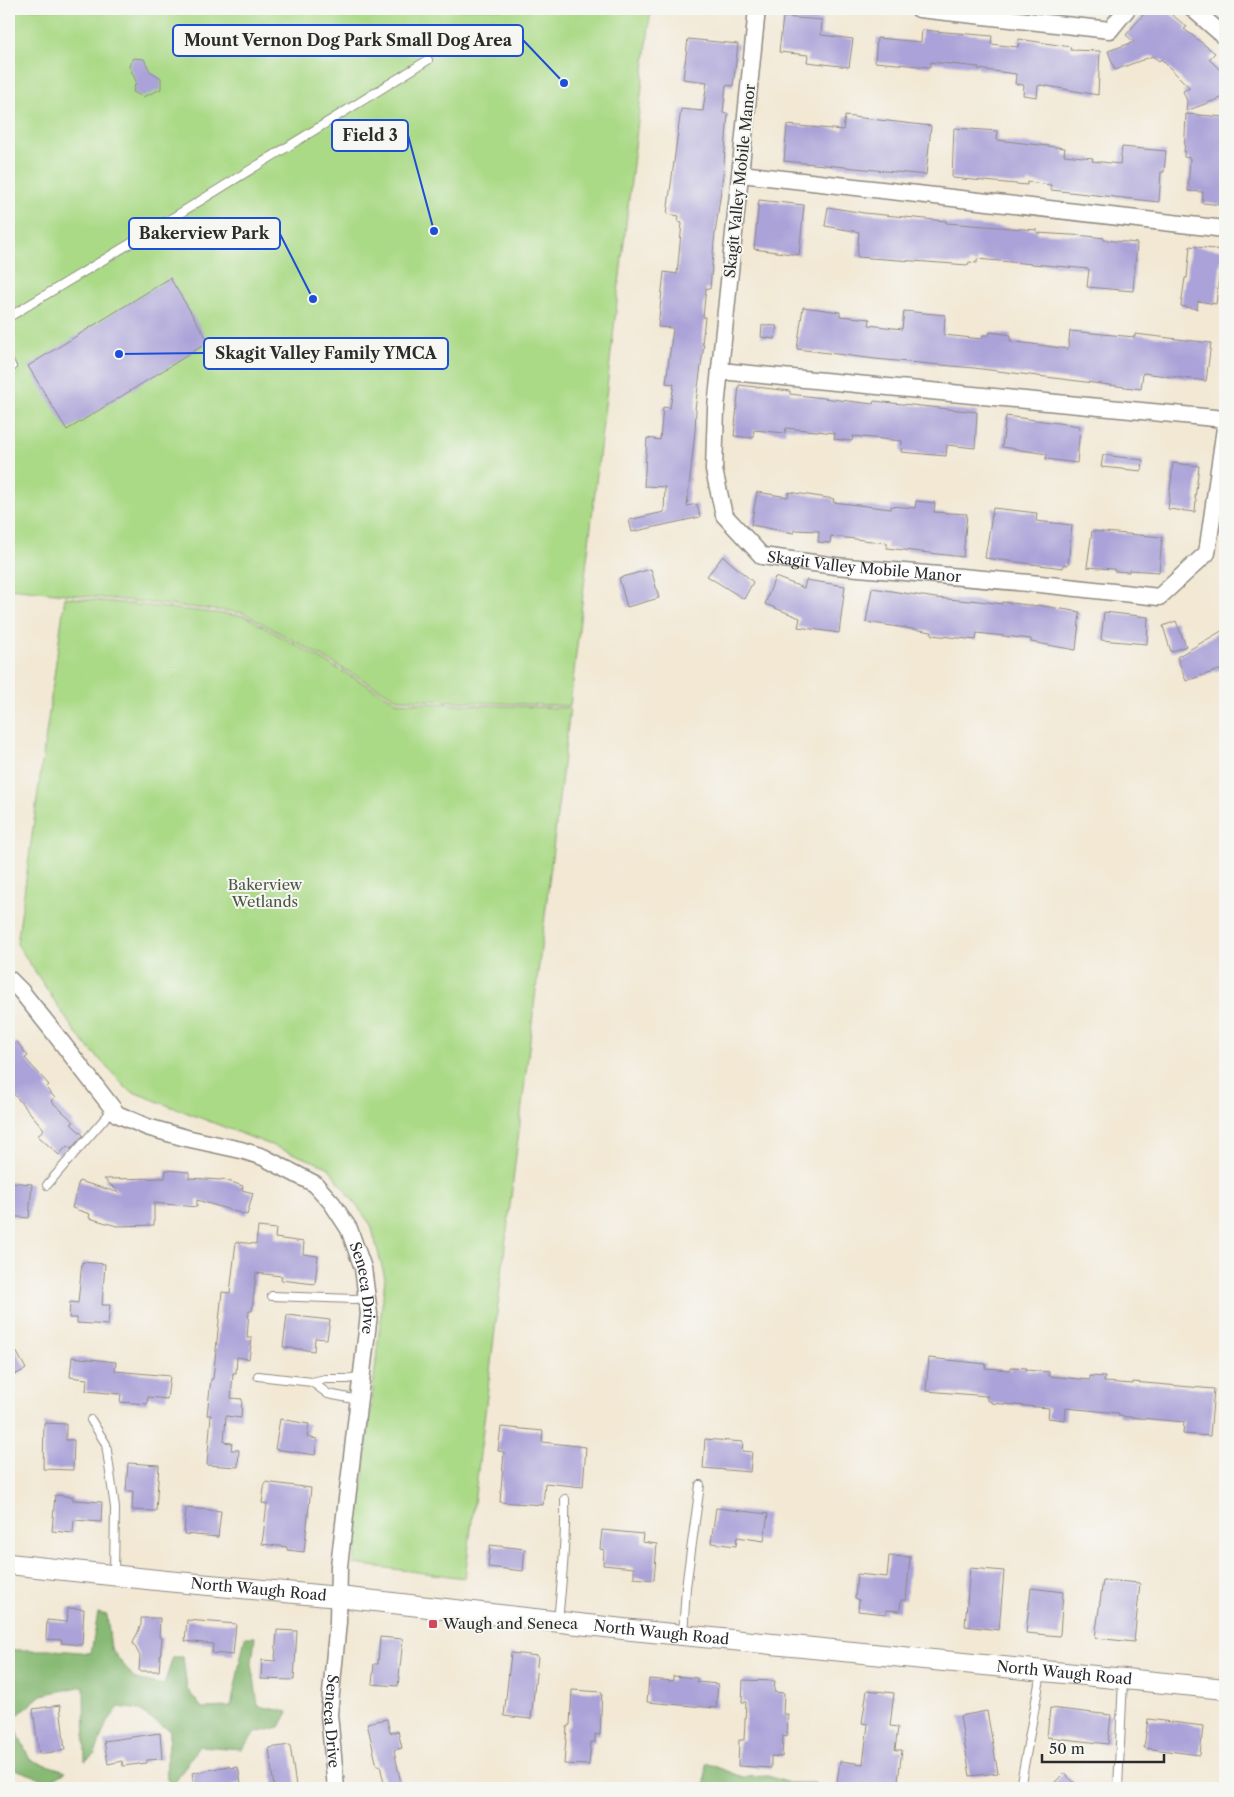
<svg xmlns="http://www.w3.org/2000/svg" width="1234" height="1797" viewBox="0 0 1234 1797" font-family="'Libre Caslon Text',serif">
  <rect width="100%" height="100%" fill="#f6f6f2"/>
  <filter id="ink" filterUnits="userSpaceOnUse"><feTurbulence type="fractalNoise" baseFrequency=".02" numOctaves="2"/><feDisplacementMap in="SourceGraphic" scale="10" xChannelSelector="R" yChannelSelector="G"/><feConvolveMatrix kernelMatrix="1 2 1 2 8 2 1 2 1" color-interpolation-filters="sRGB"/></filter>
  <filter id="wash" filterUnits="userSpaceOnUse"><feTurbulence type="fractalNoise" baseFrequency=".0096" numOctaves="4" result="noise"/><feDisplacementMap in="SourceGraphic" scale="20" xChannelSelector="R" yChannelSelector="G"/><feGaussianBlur stdDeviation="1.12" result="paint"/><feColorMatrix in="noise" values="0 0 0 0 0 0 0 0 0 0 0 0 0 0 0 0 0 1.4 0 .05"/><feComposite in="paint" operator="in"/></filter>
  <g filter="url(#wash)">
    <rect width="100%" height="100%" fill="#f2e8d4"/>
    <path fill="#abda87" stroke="#6b8259" d="M9 9H651L570 706 397 699 244 613 9 588Z
      M65 597 245 616 397 702 570 708 465 1578 354 1564 385 1278 371 1225 328 1167 128 1090 77 1035 17 944Z"/>
    <path fill="#88ba74" stroke="#5a7250" d="M98 1613 107 1615 111 1649 135 1679 164 1685 173 1657H183L187 1689 202 1708 231 1707 245 1637H255L252 1663 258 1706 288 1712 280 1727 255 1733 242 1749 199 1746 174 1784 167 1780C165 1763 170 1747 170 1730L152 1720 140 1710 119 1707 106 1724 95 1754 85 1761 84 1686 41 1695 12 1720 30 1760 66 1771 49 1781 9 1767V1650H54L91 1653Z
      M706 1763 743 1777 768 1776 789 1783H815V1788H705Z"/>
    <g id="blocks">
      <path fill="#aaa2d8" d="M1148 9H1165L1187 27 1184 29 1215 53 1209 59 1225 75V90L1222 92 1224 97 1186 111 1187 101 1183 91 1190 88 1161 59 1159 61 1153 56 1115 70 1108 51 1134 42 1126 35Z
        M783 17 822 20 821 35 853 39 849 67 807 62 808 55 779 52Z
        M922 30 992 36 991 44 1018 47 1019 39 1071 47 1070 50 1100 51 1098 95 1041 85 1038 86 1037 97 1023 95 1024 85 1015 84 1016 74 978 69 979 67 931 62 930 67 875 62 877 38 921 42Z
        M688 39 738 44 733 86 726 85 723 113 728 114 723 175 714 242 710 289 706 288 703 317H705L702 344H704L695 409 696 410 695 431 687 506 697 504 700 517 632 532 629 520 664 512 665 487 644 486 647 438 660 440 663 407 670 408 674 384 666 383 673 328 658 327 664 272 677 274 682 223 678 222 679 216 667 214 681 109 703 111 707 82 683 79Z
        M133 58 144 59 150 71 161 78V89L143 97 133 92 136 81 129 66Z
        M1186 114 1225 117 1224 205 1202 203 1203 192 1188 191 1190 158 1184 157Z
        M845 116 931 126 926 175 784 161 787 125 843 130Z
        M954 128 998 131 997 140 1065 148 1064 155 1093 158 1092 161 1120 164 1122 147 1166 151 1164 172H1161L1159 202 1051 190V185L1027 182V185L952 178Z
        M759 200 804 205 799 255 754 249Z
        M828 207 864 213 946 221V223L1037 230V233L1087 236 1104 238V240L1137 243 1133 291 1087 287 1089 269 977 259V263L969 262 968 265 857 257 859 232 825 226Z
        M1190 246 1222 250 1216 304 1198 301 1197 309 1181 306 1185 278H1187Z
        M170 278 209 342 67 430 28 366Z
        M803 307 840 312V316L870 319 869 325 902 329 904 311 945 315 944 335 982 339 983 335H989L990 332 1011 335 1010 341 1068 349 1070 331 1135 337V334L1211 343 1206 381 1143 373 1141 389 974 368 875 359 797 349Z
        M762 325 777 326 775 339 761 337Z
        M739 385 790 391V394L873 404 874 401 977 412 975 448 947 445 946 456 901 452 902 441 853 436 852 441 834 439 835 433 786 428 785 433 754 430 753 438 734 436Z
        M1006 416 1080 426 1077 463 1046 459 1047 454 1002 447Z
        M1103 455 1143 460 1142 471 1101 467Z
        M1173 463 1199 466 1195 499H1196L1195 512 1168 509Z
        M757 492 788 497 789 492 834 499 833 502 891 509V506L915 508 916 501 935 503 934 512 967 514 963 557 887 548V543L831 536 830 543 818 542 819 531 794 530V533L751 525Z
        M993 508 1037 513 1036 521 1072 525 1068 565 1064 564 1063 568 985 558Z
        M1092 531 1162 537 1159 572 1129 570V572L1114 571V569L1087 567Z
        M723 556 753 582 744 599 707 576Z
        M651 569 659 598 627 607 619 578Z
        M775 577 804 588 806 580 845 586 839 633 798 627 800 618 765 604Z
        M872 588 936 598 970 601 971 600 1002 604V602L1037 606V605L1080 612 1076 650 1031 642V639L977 633 976 640 932 635V632L866 622Z
        M1104 612 1148 617 1147 644 1101 640Z
        M1176 621 1186 646 1171 652 1163 626Z
        M1225 629V668L1186 681 1177 657Z
        M17 1042 28 1056 25 1058 49 1085 46 1088 55 1098 51 1101 74 1122 71 1124 83 1135 71 1149 67 1146 59 1155 38 1136 44 1129 12 1092H9V1048Z
        M166 1170 189 1172V1178L221 1180 222 1179 243 1186 242 1190 253 1193 247 1215 197 1200V1207L154 1203V1225L117 1226 89 1218 90 1214 72 1208 79 1181 120 1193 104 1179 165 1178Z
        M9 1182 32 1184 29 1218 9 1216Z
        M258 1227 276 1229 275 1238 304 1242 303 1254 318 1256 315 1284 281 1280 282 1276 256 1273 252 1311H249L247 1338H252L249 1359 237 1357 236 1373H233L231 1398 242 1399 241 1418 226 1416 224 1442 232 1443 231 1450H239L238 1467 207 1465 211 1415H207L211 1379H213L222 1292 230 1293 236 1242 256 1244Z
        M82 1262 105 1264 102 1305H110L108 1325 77 1323V1318H69L70 1302 78 1303Z
        M287 1315 330 1320 327 1339 315 1338 314 1351 283 1347Z
        M9 1338 26 1369 9 1378Z
        M72 1357 116 1362 115 1371 170 1376 167 1399 148 1397 147 1404 120 1402 121 1394 86 1391 87 1379 70 1377Z
        M929 1358 986 1364 985 1368 1011 1370V1367L1027 1368 1026 1370 1049 1372V1376L1090 1380V1376L1105 1377 1104 1382 1133 1384V1382L1214 1389 1210 1436 1183 1434 1184 1422 1118 1416 1119 1413 1066 1408 1065 1420 1048 1418 1049 1408 991 1403V1401H987V1396L926 1391Z
        M280 1419 309 1424 307 1437 317 1439 315 1455 275 1449Z
        M44 1423 66 1424V1440H74L73 1470 43 1469Z
        M501 1427 543 1431 542 1442 586 1447 583 1487 545 1483 543 1505 500 1502 504 1452 498 1451Z
        M705 1439 743 1442 742 1451 752 1452 750 1472 703 1468Z
        M128 1463 159 1465 156 1511 132 1510 133 1491H126Z
        M265 1482 311 1488 304 1552 287 1550V1547L262 1544 267 1504 262 1503Z
        M55 1495 73 1497V1500L102 1502 101 1522 74 1520 73 1533 52 1531Z
        M186 1508 221 1511 218 1537 184 1534Z
        M716 1508 768 1514 764 1541 737 1537 736 1546 711 1543Z
        M602 1530 643 1534 642 1542 657 1544 654 1580 634 1578V1568L603 1565 604 1550 600 1549Z
        M490 1545 525 1549 523 1571 488 1567Z
        M889 1556 910 1557 906 1600H901L900 1611 886 1610V1614L858 1611 859 1600 855 1598 857 1574 887 1577Z
        M970 1568 1004 1571 999 1630 965 1626Z
        M1103 1580 1140 1583 1134 1642 1095 1638Z
        M1031 1588 1063 1592 1060 1634 1059 1636 1026 1633Z
        M68 1608 84 1609 82 1645 61 1643 62 1640 46 1639 47 1620 67 1622Z
        M141 1618H160L159 1637 162 1638 159 1671H139L140 1656 133 1643 141 1625Z
        M187 1620 236 1624 233 1655 212 1653 213 1644 185 1641Z
        M277 1630 297 1631 294 1680 261 1679 262 1660 275 1661Z
        M380 1637 403 1639 398 1686 372 1684 374 1664H378Z
        M511 1653 538 1656 531 1719 504 1716Z
        M673 1676 697 1678V1682L718 1684 716 1708 647 1702 649 1679 673 1681Z
        M743 1680 775 1681 774 1692 784 1693 783 1714H788L787 1737 783 1736 782 1757 771 1756V1768L738 1766 739 1740H744L746 1702H742Z
        M572 1690 602 1692 600 1735 595 1734V1742H591L589 1765 564 1764 567 1727 570 1725Z
        M867 1690 894 1693 890 1726 898 1727 895 1750H902L897 1788H836L840 1761 863 1764 868 1724 862 1723Z
        M60 1705 65 1750 39 1754 33 1709Z
        M1050 1708 1111 1715 1108 1744 1047 1737Z
        M987 1711 998 1773 970 1776 960 1716Z
        M387 1719 390 1733 398 1731 402 1748 394 1750 402 1788H385L380 1765 377 1766 367 1723Z
        M1148 1719 1203 1726 1200 1755 1144 1748Z
        M160 1733 162 1759 147 1760V1763L123 1766 122 1761 108 1764 104 1741Z
        M290 1745 296 1786 274 1788 269 1748Z
        M229 1766 230 1768 238 1767 241 1783 233 1785 234 1788H195L192 1773Z
        M1064 1773 1080 1788H1049Z"/>
    </g>
  </g>
  <g filter="url(#ink)">
    <use href="#blocks" fill-opacity="0" stroke="#8e8a80" stroke-width="1"/>
    <g fill="none" stroke-linecap="round" stroke-linejoin="round">
      <defs>
        <path id="service" d="M9 317 156 228 428 60
          M9 361 12 367
          M47 1185 113 1109
          M272 1296 354 1299 367 1298
          M258 1376 312 1382 325 1379H347L362 1376
          M312 1382 328 1394 359 1400
          M91 1420 106 1444 115 1508 114 1574
          M558 1621C562 1581 566 1540 565 1499
          M683 1635 686 1587 700 1485
          M1223 1688 1225 1673
          M1020 1788 1041 1673
          M1118 1788 1123 1679"/>
        <g id="minor">
          <path id="s1" d="M757 9 716 408 714 470 724 515 762 556 836 566 1040 584 1159 597 1207 553 1225 428"/>
          <path d="M919 9 1110 30 1127 9"/>
          <path d="M1193 9 1225 37"/>
          <path d="M741 174 1225 229"/>
          <path d="M720 371 1225 419"/>
          <path id="s2" d="M9 979 21 991 49 1026 117 1114 147 1127 186 1138 241 1150 263 1157 315 1184 332 1203 349 1229 363 1268 369 1314 339 1566 338 1622 329 1714 336 1788"/>
        </g>
        <g id="tertiary">
          <path id="s3" d="M9 1564 166 1581 339 1597 632 1630 1225 1689"/>
        </g>
      </defs>
      <use href="#service" stroke="#8e8a80" stroke-width="10"/>
      <use href="#minor" stroke="#8e8a80" stroke-width="19"/>
      <use href="#tertiary" stroke="#8e8a80" stroke-width="22"/>
      <use href="#service" stroke="#fff" stroke-width="8"/>
      <use href="#minor" stroke="#fff" stroke-width="16"/>
      <use href="#tertiary" stroke="#fff" stroke-width="20"/>
    </g>
  </g>
  <rect fill="#d1495b" stroke="#f6f6f2" stroke-width="2" x="428" y="1619" width="10" height="10" rx="2.5"/>
  <g text-anchor="middle" stroke-width="4" stroke-linejoin="round" paint-order="stroke">
    <g font-size="15" fill="#2b2b2b" stroke="#f6f6f2">
      <text transform="translate(740 181) rotate(-84)" y="5">Skagit Valley Mobile Manor</text>
      <text dy="5" stroke="none"><textPath href="#s1" startOffset="668">Skagit Valley Mobile Manor</textPath></text>
      <text dy="5" stroke="none"><textPath href="#s2" startOffset="502">Seneca Drive</textPath></text>
      <text dy="5" stroke="none"><textPath href="#s3" startOffset="251">North Waugh Road</textPath></text>
      <text dy="5" stroke="none"><textPath href="#s3" startOffset="656">North Waugh Road</textPath></text>
      <text dy="5" stroke="none"><textPath href="#s3" startOffset="1061">North Waugh Road</textPath></text>
      <text dy="5" stroke="none"><textPath href="#s2" startOffset="938">Seneca Drive</textPath></text>
    </g>
    <g font-size="15" fill="#4b5742" stroke="#f6f6f2">
      <text x="265" y="890">Bakerview<tspan x="265" dy="17">Wetlands</tspan></text>
    </g>
    <g font-size="15" fill="#2b2b2b" stroke="#f6f6f2" text-anchor="start">
      <text x="443" y="1629">Waugh and Seneca</text>
    </g>
  </g>
  <path fill="none" stroke="#1d4ed8" stroke-width="2" d="M564 83L523 40M434 231L408 135M313 299L280 234M119 354L204 353"/>
  <g fill="#1d4ed8" stroke="#f6f6f2" stroke-width="2">
    <circle cx="564" cy="83" r="5"/>
    <circle cx="434" cy="231" r="5"/>
    <circle cx="313" cy="299" r="5"/>
    <circle cx="119" cy="354" r="5"/>
  </g>
  <g fill="#f6f6f2" stroke="#1d4ed8" stroke-width="2">
    <rect x="173" y="25" width="350" height="31" rx="5"/>
    <rect x="332" y="120" width="76" height="31" rx="5"/>
    <rect x="129" y="218" width="151" height="31" rx="5"/>
    <rect x="204" y="338" width="244" height="31" rx="5"/>
  </g>
  <g font-size="16" text-anchor="middle" font-weight="bold" fill="#2b2b2b">
    <text x="348" y="46">Mount Vernon Dog Park Small Dog Area</text>
    <text x="370" y="141">Field 3</text>
    <text x="204" y="239">Bakerview Park</text>
    <text x="326" y="359">Skagit Valley Family YMCA</text>
  </g>
  <rect width="1234" height="1797" fill="none" stroke="#f6f6f2" stroke-width="30"/>
  <path d="M1042 1754v8h122v-8" fill="none" stroke="#2b2b2b" stroke-width="2.5"/>
  <text x="1049" y="1754" font-size="15" fill="#2b2b2b" stroke="#f6f6f2" stroke-width="4" paint-order="stroke">50 m</text>
</svg>
